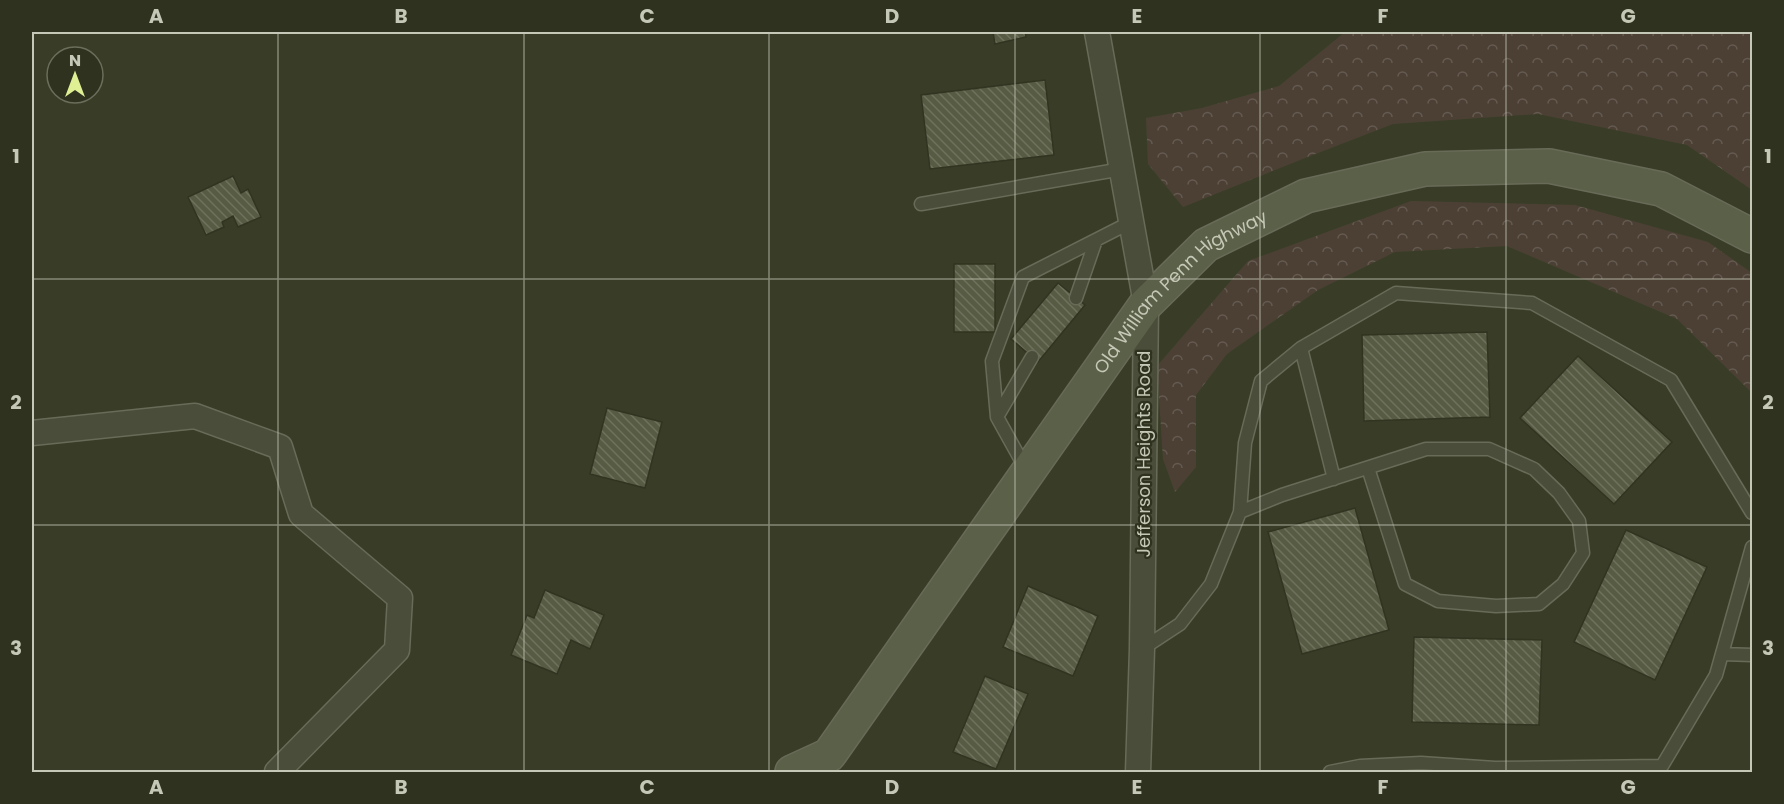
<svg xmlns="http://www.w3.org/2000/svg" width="1784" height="804" viewBox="0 0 1784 804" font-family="Poppins,sans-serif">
  <defs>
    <pattern id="forest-crowns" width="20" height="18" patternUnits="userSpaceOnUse" patternTransform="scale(1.5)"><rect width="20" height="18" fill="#4c4035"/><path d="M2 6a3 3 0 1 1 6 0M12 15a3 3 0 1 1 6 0" fill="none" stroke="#645a50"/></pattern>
    <pattern id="building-back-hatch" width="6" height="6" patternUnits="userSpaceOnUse" patternTransform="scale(1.5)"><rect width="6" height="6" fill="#585b43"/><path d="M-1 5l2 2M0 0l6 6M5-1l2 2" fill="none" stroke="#6e715c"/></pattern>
  </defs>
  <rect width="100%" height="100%" fill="#393d27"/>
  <path fill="url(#forest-crowns)" d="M1345 32H1752V190L1687 145 1538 114 1393 124 1300 160 1183 207 1148 164 1146 118 1202 108 1279 86Z
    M1411 201 1575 205 1708 242 1752 273V393L1677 319 1507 246 1395 252 1318 290 1227 354 1196 395V467L1175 492 1163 459 1157 366 1248 261Z"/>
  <path fill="url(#building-back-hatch)" stroke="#313421" stroke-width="1.5" d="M993 32H1025L1026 37 995 44Z
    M1045 80 1054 155 930 169 921 95Z
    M233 176 241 193 248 189 261 217 238 227 233 216 222 222 224 227 206 235 188 197Z
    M954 264H995V332H954Z
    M1058 283 1085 305 1038 362 1011 339Z
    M1487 332 1490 417 1364 421 1362 335Z
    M1578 356 1672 442 1614 504 1520 418Z
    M607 408 662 422 645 488 590 474Z
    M1355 508 1389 630 1302 654 1268 532Z
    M1626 530 1707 567 1655 680 1574 642Z
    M1028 586 1098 616 1073 676 1003 647Z
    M545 590 604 615 590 649 571 640 557 674 511 655 527 615 534 618Z
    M1414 637 1542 640 1539 725 1412 722Z
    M985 676 1028 694 996 769 953 752Z"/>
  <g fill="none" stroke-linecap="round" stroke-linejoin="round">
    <defs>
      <path id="lane" d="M921 204 1122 169
        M1076 298 1096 240
        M1301 348 1334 479
        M997 417 1032 357
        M1027 471 997 417 992 361 1023 277 1131 222
        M1240 512 1282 495 1426 449H1489L1534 469 1559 493 1579 521 1583 553 1563 584 1539 604 1496 606 1438 601 1405 584 1368 468
        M1142 649 1180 624 1211 584 1240 512 1245 443 1261 381 1301 348 1396 293 1532 303 1671 380 1752 513
        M1722 654 1752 655
        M1330 772 1360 766 1421 763 1495 768 1662 766 1716 675 1752 547"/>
      <path id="street" d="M1097 32 1146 304 1142 649 1138 772
        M32 433 195 416 280 447 301 514 400 598 397 650 277 772"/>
      <g id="secondary">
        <path id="s1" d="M792 772 829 755 1146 304 1206 245 1306 196 1425 169 1549 166 1661 189 1752 236"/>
      </g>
    </defs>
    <use href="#lane" stroke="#686b58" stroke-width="15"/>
    <use href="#street" stroke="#686b58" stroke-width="27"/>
    <use href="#secondary" stroke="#686b58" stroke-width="36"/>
    <use href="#lane" stroke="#4a4d3a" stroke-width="12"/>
    <use href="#street" stroke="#4a4d3a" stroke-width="24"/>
    <use href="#secondary" stroke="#5b6049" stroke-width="33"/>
  </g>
  <path fill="none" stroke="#c5c8b6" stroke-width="1.5" stroke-opacity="0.55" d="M278 32V772M524 32V772M769 32V772M1015 32V772M1260 32V772M1506 32V772M32 279H1752M32 525H1752"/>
  <g text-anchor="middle" stroke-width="4.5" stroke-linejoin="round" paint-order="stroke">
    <g font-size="18" fill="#c5c8b6" stroke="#2f321f">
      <text dy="6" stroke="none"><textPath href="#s1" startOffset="626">Old William Penn Highway</textPath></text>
      <text transform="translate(1144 454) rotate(-90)" y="6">Jefferson Heights Road</text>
    </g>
  </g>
  <rect width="1784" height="804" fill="none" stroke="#2f321f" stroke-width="66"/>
  <g transform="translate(75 75)"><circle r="28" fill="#2f321f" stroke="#6b6e5b" stroke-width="1.5"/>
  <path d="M0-4.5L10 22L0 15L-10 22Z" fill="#deef94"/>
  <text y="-9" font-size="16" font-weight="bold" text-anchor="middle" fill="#c5c8b6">N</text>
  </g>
  <rect x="33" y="33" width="1718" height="738" fill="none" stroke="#c5c8b6" stroke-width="2"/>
  <g font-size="20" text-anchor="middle" font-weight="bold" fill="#c5c8b6">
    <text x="156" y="23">A</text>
    <text x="401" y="23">B</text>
    <text x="647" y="23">C</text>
    <text x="892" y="23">D</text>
    <text x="1137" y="23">E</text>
    <text x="1383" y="23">F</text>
    <text x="1628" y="23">G</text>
    <text x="16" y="163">1</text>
    <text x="1768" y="163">1</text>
    <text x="16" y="409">2</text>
    <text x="1768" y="409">2</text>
    <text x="16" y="655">3</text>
    <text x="1768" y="655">3</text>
    <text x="156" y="794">A</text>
    <text x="401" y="794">B</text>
    <text x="647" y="794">C</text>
    <text x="892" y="794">D</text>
    <text x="1137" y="794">E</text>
    <text x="1383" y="794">F</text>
    <text x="1628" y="794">G</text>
  </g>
</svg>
